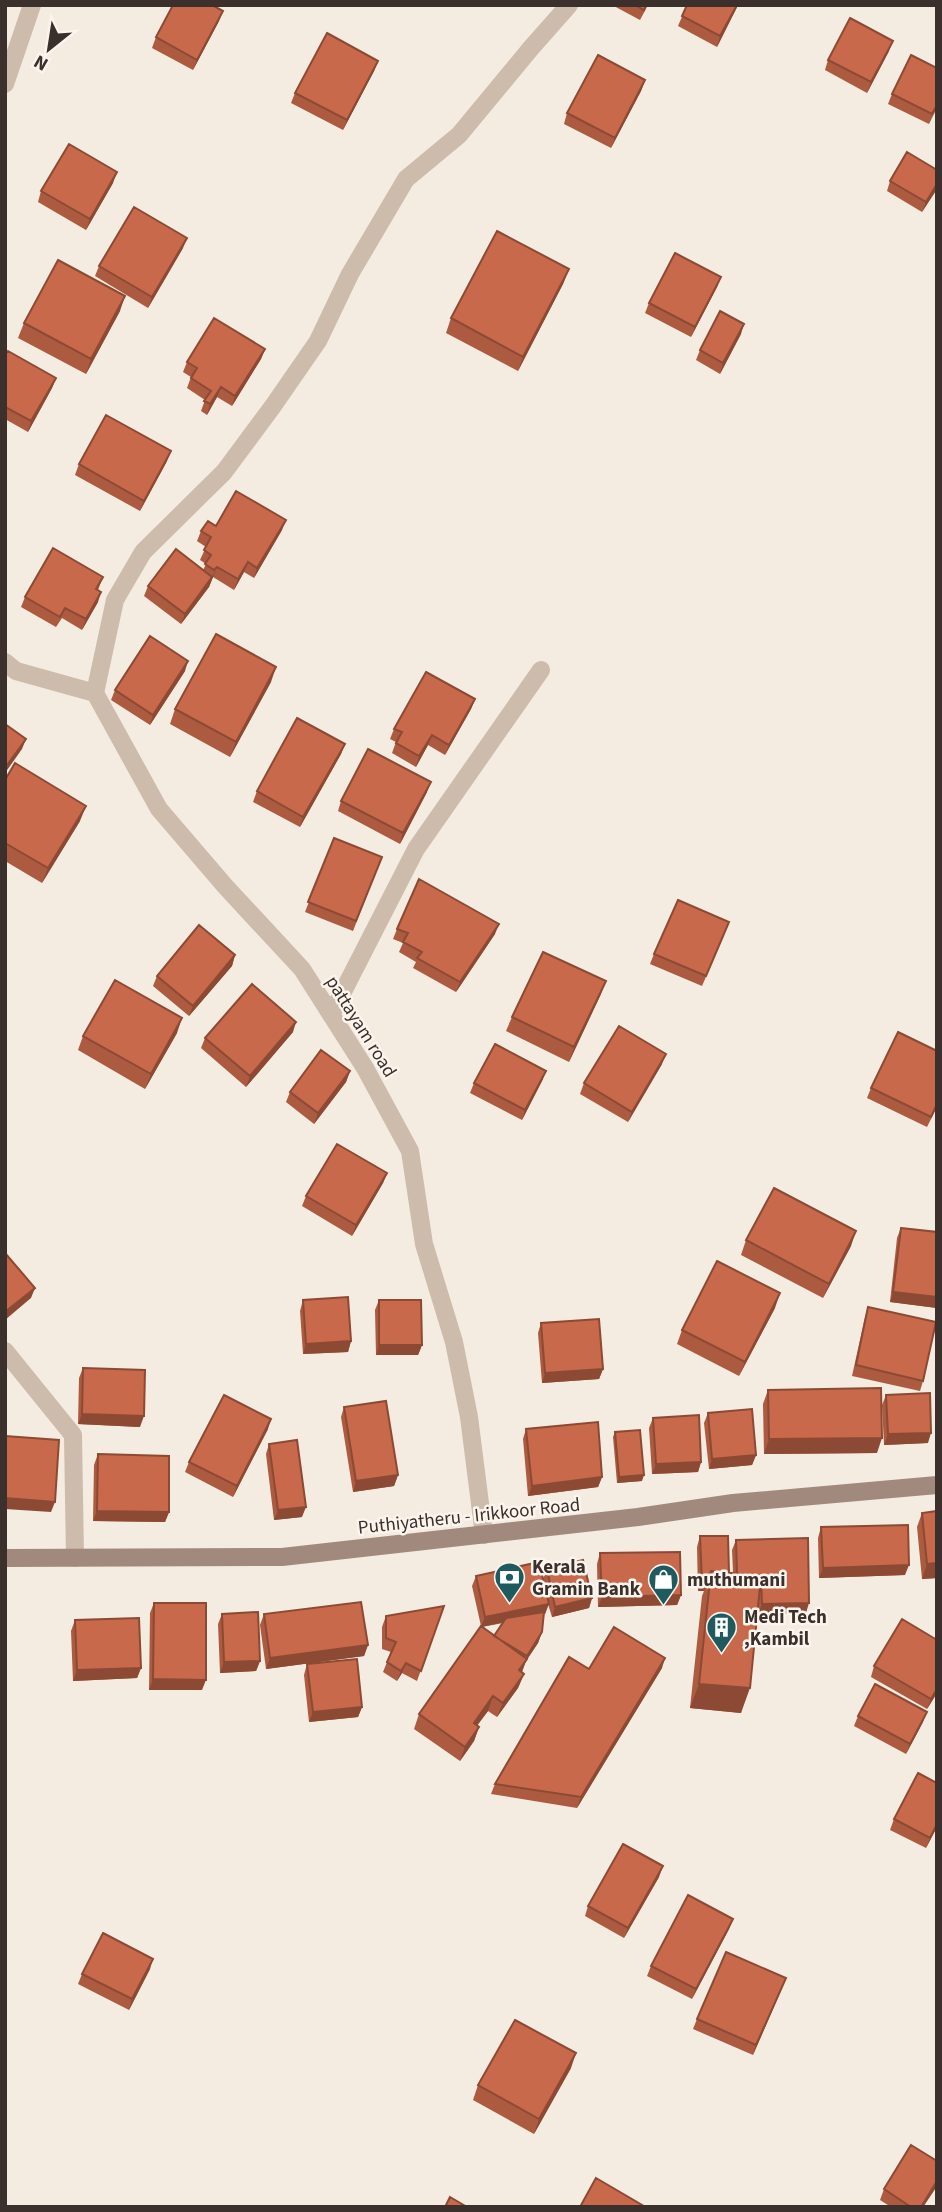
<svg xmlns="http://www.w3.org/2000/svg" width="942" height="2212" viewBox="0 0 942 2212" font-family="'Source Sans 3',sans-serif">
  <rect width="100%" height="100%" fill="#f4ebe1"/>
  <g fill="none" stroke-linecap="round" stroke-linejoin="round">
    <path stroke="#cdbbac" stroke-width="18" d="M5 84 32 5
      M5 662 16 671 95 693 159 809 225 886 302 969 365 1068 410 1151 424 1244 454 1342 469 1417 484 1535
      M95 693 115 600 143 552 224 472 273 406 318 341 350 274 406 179 459 135 531 48 569 5
      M331 1015 416 849 541 670
      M5 1351 73 1435 75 1558"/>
    <path stroke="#a18a7d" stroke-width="18" d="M5 1558 282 1557 638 1517 733 1503 937 1485"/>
  </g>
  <path fill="#ac5a40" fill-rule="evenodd" d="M612 5H648L640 20Z
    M687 5H738L717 47 678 26Z
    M219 21 193 70 152 48 156 37Z
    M889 51 867 93 825 70 828 60Z
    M378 61 374 71 343 130 291 103 295 93Z
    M937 68V108L929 124 888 104 892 94Z
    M645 80 641 91 611 148 564 124 567 113Z
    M937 170V189L922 212 887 191 890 181Z
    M113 183 86 230 38 202 41 191Z
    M183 248 148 308 95 276 99 266Z
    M569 269 563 284 518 371 446 333 451 318Z
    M721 277 717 287 691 337 645 313 649 303Z
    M120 311 86 374 18 338 24 323Z
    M741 334 720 374 696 360 700 350Z
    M265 349 261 359 232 406 217 397 207 415 201 411 205 400 187 388 191 377 183 372 187 362Z
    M5 355 56 378 52 388 28 432 5 419Z
    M167 461 140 511 75 475 79 464Z
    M216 526 282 530 254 578 244 572 234 590 213 577 209 587 181 624 144 596 148 586 203 570 206 564 200 560 206 547 197 541 201 531Z
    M103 577 98 590V602L82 630 62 618 56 627 21 607 25 597Z
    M185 671 150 725 111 700 115 690Z
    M271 682 230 757 170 724 175 709Z
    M475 699 471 709 445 755 428 745 416 767 392 753 396 742 390 739 394 729Z
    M345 744 341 754 300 827 253 802 257 791Z
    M5 780 80 821 42 883 5 861Z
    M427 792 400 844 338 811 341 801Z
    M334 838 382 857 353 931 305 912Z
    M397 929 495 934 456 992 413 968 416 962 399 952 403 943 393 939Z
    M725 933 702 986 650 964 654 954Z
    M235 955 232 966 189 1016 153 986 157 976Z
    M606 981 600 996 569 1062 506 1031 512 1017Z
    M293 1032 246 1087 201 1048 205 1038Z
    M177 1033 145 1089 78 1050 83 1036Z
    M937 1051V1107L927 1127 867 1098 871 1088Z
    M662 1064 628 1122 580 1094 584 1083Z
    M350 1071 346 1082 314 1124 286 1102 290 1092Z
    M546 1071 542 1081 522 1120 470 1093 474 1083Z
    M387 1173 383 1183 352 1236 302 1206 306 1196Z
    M901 1228 937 1232V1308L890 1302 897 1238Z
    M746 1240 851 1246 823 1298 741 1255Z
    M303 1300 351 1341 348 1352 303 1354 300 1311Z
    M379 1300 422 1345 418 1355H376L375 1310Z
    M868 1307 923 1381 920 1391 852 1376 865 1317Z
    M775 1308 739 1376 677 1344 682 1330Z
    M541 1323 603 1369 599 1379 542 1383 538 1333Z
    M83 1368 140 1427 78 1424 79 1378Z
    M768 1390 877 1453 764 1454 763 1404Z
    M886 1395 928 1443 884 1445 882 1405Z
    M344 1407 398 1475 394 1486 353 1492 341 1417Z
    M708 1413 756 1455 752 1465 709 1469 704 1423Z
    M653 1418 701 1462 698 1472 652 1474 649 1428Z
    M268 1429 233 1497 185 1472 189 1462Z
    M526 1429 602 1477 598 1487 528 1496 523 1439Z
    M615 1432 642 1481 617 1483 613 1437Z
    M269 1444 302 1517 274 1520 266 1454Z
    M98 1454 169 1512 165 1522 93 1521 94 1465Z
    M937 1511V1578L922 1579 917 1527 922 1513Z
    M821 1527 905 1575 819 1578 818 1538Z
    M700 1536 729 1573H733L732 1550 736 1540 806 1613 758 1614V1606L741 1713 690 1708 702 1596 704 1591H698L697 1547Z
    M600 1553 681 1595 677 1605 598 1607 597 1564Z
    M547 1569 592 1598 589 1608 552 1617 548 1604 545 1614H544L542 1632 538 1643 526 1661 522 1672 524 1674 518 1688 497 1717 488 1711 477 1725 479 1727 474 1741 460 1761 414 1729 419 1714 481 1626 472 1586 476 1576 543 1579ZM503 1623 495 1636 482 1627Z
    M154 1603 202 1690H149L150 1613Z
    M444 1606 417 1681 402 1673 397 1681 383 1672 391 1652 382 1649V1627L386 1616Z
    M222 1614 260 1661 256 1671 220 1673 218 1624Z
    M264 1614 368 1645 364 1656 266 1669 260 1625Z
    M75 1620 141 1668 137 1678 73 1681 71 1631Z
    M937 1640V1693L927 1709 871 1677 874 1666Z
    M307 1664 362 1707 358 1717 309 1722 304 1675Z
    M662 1668 577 1808 491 1794 495 1784 589 1669Z
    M858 1716 923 1722 906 1754 854 1726Z
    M937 1783V1827L926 1848 890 1830 894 1819Z
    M659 1877 624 1938 585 1916 588 1906Z
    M733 1919 729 1929 692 1999 647 1976 651 1966Z
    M150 1969 129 2010 78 1984 82 1974Z
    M782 1988 753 2055 693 2029 697 2019Z
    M571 2068 534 2134 473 2100 478 2085Z
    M937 2161V2186L923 2207H891L880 2200 884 2189Z"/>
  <path fill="#8c4a34" d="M737 5H738L717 47 720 36Z
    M223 11 219 21 193 70 197 60Z
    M893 41 889 51 867 93 871 82Z
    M378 61 374 71 343 130 347 120Z
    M645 80 641 91 611 148 615 138Z
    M117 172 113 183 86 230 90 219Z
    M937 184V189L922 212 926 202Z
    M187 238 183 248 148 308 152 297Z
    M569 269 563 284 518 371 523 357Z
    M721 277 717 287 691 337 695 327Z
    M125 296 120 311 86 374 91 359Z
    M744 324 741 334 720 374 723 363Z
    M265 349 261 359 232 406 235 396Z
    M56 378 52 388 28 432 31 421Z
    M221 387 217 397 207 415 210 404Z
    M171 451 167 461 140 511 144 501Z
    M286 520 282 530 254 578 257 568Z
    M248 562 244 572 234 590 238 579Z
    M217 567 209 587 181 624 185 614 211 579Z
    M101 592 98 602 82 630 86 619Z
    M188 661 185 671 150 725 153 715Z
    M276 667 271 682 230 757 236 742Z
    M475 699 471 709 445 755 449 745Z
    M432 735 428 745 416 767 419 756Z
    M26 739 22 749 5 773V768Z
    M345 744 341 754 300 827 303 817Z
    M431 782 427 792 400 844 403 833Z
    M86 806 80 821 42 883 48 868Z
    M499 924 495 934 456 992 460 982Z
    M235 955 232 966 189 1016 193 1006Z
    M606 981 600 996 569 1062 574 1047Z
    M182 1018 177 1033 145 1089 151 1074Z
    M296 1022 293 1032 246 1087 250 1076Z
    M666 1054 662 1064 628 1122 632 1112Z
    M350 1071 346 1082 314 1124 318 1113Z
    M546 1071 542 1081 522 1120 525 1110Z
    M387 1173 383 1183 352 1236 356 1225Z
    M856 1231 851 1246 823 1298 829 1284Z
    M35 1288 31 1298 5 1320V1312Z
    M893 1292 937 1297V1308L890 1302Z
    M780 1293 775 1308 739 1376 745 1362Z
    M351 1341 348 1352 303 1354 306 1344Z
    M379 1345H422L418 1355H376Z
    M603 1369 599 1379 542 1383 545 1373Z
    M82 1414 144 1416 140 1427 78 1424Z
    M271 1419 268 1429 233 1497 237 1486Z
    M931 1433 928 1443 884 1445 888 1434Z
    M882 1438 877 1453 764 1454 769 1439Z
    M756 1455 752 1465 709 1469 712 1459Z
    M701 1462 698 1472 652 1474 656 1464Z
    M398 1475 394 1486 353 1492 356 1481Z
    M644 1475 642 1481 617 1483 619 1477Z
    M602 1477 598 1487 528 1496 532 1486Z
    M5 1498 55 1502 51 1512 5 1509Z
    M306 1507 302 1517 274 1520 278 1510Z
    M97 1511 169 1512 165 1522 93 1521Z
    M937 1563V1578L922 1579 927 1564Z
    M909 1565 905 1575 819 1578 823 1568Z
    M702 1581H708L704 1591H698Z
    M681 1595 677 1605 598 1607 602 1597Z
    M592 1598 589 1608 552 1617 555 1607Z
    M809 1603 806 1613 758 1614 762 1604Z
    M549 1604 545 1614 481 1627 485 1617Z
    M542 1632 538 1643 526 1661 521 1674 519 1670 524 1663 527 1656Z
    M368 1645 364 1656 266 1669 270 1658Z
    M665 1658 662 1668 577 1808 581 1797Z
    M260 1661 256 1671 220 1673 224 1662Z
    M406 1663 402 1673 397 1681 401 1671Z
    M141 1668 137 1678 73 1681 77 1670Z
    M524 1674 518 1688 497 1717 503 1703Z
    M153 1679 206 1680 202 1690H149Z
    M699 1684 750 1688 741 1713 690 1708Z
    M937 1689V1693L927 1709 931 1699Z
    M493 1696 488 1711 468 1738 474 1723Z
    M362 1707 358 1717 309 1722 313 1712Z
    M927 1712 923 1722 906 1754 910 1744Z
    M479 1727 474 1741 460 1761 465 1747Z
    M937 1824V1827L926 1848 930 1838Z
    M663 1866 659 1877 624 1938 628 1928Z
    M733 1919 729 1929 692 1999 696 1989Z
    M153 1959 150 1969 129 2010 132 1999Z
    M786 1978 782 1988 753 2055 756 2045Z
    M576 2053 571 2068 534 2134 539 2119Z
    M937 2181V2186L923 2207H921Z"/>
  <path fill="#c8694b" stroke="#8c4a34" stroke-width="2" d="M173 5H212L223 11 197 60 156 37Z
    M635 5H646L644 10Z
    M687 5H737L720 36 682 16Z
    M850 18 893 41 871 82 828 60Z
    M327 33 378 61 347 120 295 93Z
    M598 55 645 80 615 138 567 113Z
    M911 55 937 68V105L932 114 892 94Z
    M69 144 117 172 90 219 41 191Z
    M907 152 937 170V184L926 202 890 181Z
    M134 207 187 238 152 297 99 266Z
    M497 231 569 269 523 357 451 318Z
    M675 253 721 277 695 327 649 303Z
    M58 260 125 296 91 359 24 323Z
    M720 311 744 324 723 363 700 350Z
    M214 318 265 349 235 396 221 387 210 404 204 401 211 391 191 378 197 368 187 362Z
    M8 351 56 378 31 421 5 407V355Z
    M106 415 171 451 144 501 79 464Z
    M236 491 286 520 257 568 248 562 238 579 217 567 214 570 205 564 211 555 204 550 211 537 201 531 208 521 216 526Z
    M53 548 103 577 96 589 101 592 86 619 65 608 60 617 25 597Z
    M176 549 212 577 185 614 148 586Z
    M216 634 276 667 236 742 175 709Z
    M150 636 188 661 153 715 115 690Z
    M426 672 475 699 449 745 432 735 419 756 396 743 402 732 394 729Z
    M297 718 345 744 303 817 257 791Z
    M5 724 26 739 5 768Z
    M368 749 431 782 403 833 341 801Z
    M15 763 86 806 48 868 5 843V780Z
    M334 838 382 857 356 921 308 902Z
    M419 879 499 924 460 982 417 958 422 952 403 942 408 933 397 929Z
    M678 900 729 922 706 976 654 954Z
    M199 925 235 955 193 1006 157 976Z
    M543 952 606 981 574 1047 512 1017Z
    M115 980 182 1018 151 1074 83 1036Z
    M252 984 296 1022 250 1076 205 1038Z
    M619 1026 666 1054 632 1112 584 1083Z
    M898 1032 937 1051V1104L931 1117 871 1088Z
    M495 1044 546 1071 525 1110 474 1083Z
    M321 1050 350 1071 318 1113 290 1092Z
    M337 1144 387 1173 356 1225 306 1196Z
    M774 1188 856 1231 829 1284 746 1240Z
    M901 1228 937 1232V1297L893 1292Z
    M5 1253 35 1288 5 1312Z
    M717 1261 780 1293 745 1362 682 1330Z
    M348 1297 351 1341 306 1344 303 1300Z
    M379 1300H421L422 1345H379Z
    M868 1307 936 1322 923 1381 856 1365Z
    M599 1319 603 1369 545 1373 541 1323Z
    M83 1368 145 1370 144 1416 82 1414Z
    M881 1388 882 1438 769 1439 768 1390Z
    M930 1393 931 1433 888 1434 886 1395Z
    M224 1395 271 1419 237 1486 189 1462Z
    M386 1401 398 1475 356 1481 344 1407Z
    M752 1409 756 1455 712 1459 708 1413Z
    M699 1415 701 1462 656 1464 653 1418Z
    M598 1422 602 1477 532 1486 526 1429Z
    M640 1430 644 1475 619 1477 615 1432Z
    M5 1436 59 1440 55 1502 5 1498Z
    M297 1440 306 1507 278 1510 269 1444Z
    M98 1454 169 1456V1512L97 1511Z
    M937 1511V1563L927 1564 922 1513Z
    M908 1525 909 1565 823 1568 821 1527Z
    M700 1536H728L729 1573 711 1571 708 1581H702Z
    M808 1538 809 1603 762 1604 761 1576 737 1574 736 1540Z
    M680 1552 681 1595 602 1597 600 1553Z
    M583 1560 592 1598 555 1607 547 1569Z
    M539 1562 549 1604 485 1617 476 1576Z
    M711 1571 761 1576 750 1688 699 1684Z
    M361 1602 368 1645 270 1658 264 1614Z
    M154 1603H206V1680L153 1679Z
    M444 1606 421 1671 406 1663 401 1671 387 1662 396 1642 386 1638V1616Z
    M258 1612 260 1661 224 1662 222 1614Z
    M544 1612 542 1632 527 1656 494 1636 506 1618Z
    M139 1618 141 1668 77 1670 75 1620Z
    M902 1619 937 1640V1689L931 1699 874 1666Z
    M481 1626 527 1659 519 1670 524 1674 503 1703 493 1696 474 1723 479 1727 465 1747 419 1714Z
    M614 1627 665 1658 581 1797 495 1784 569 1657 589 1669Z
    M357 1659 362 1707 313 1712 307 1664Z
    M875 1684 927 1712 910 1744 858 1716Z
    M918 1773 937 1783V1824L930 1838 894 1819Z
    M623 1844 663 1866 628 1928 588 1906Z
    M688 1895 733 1919 696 1989 651 1966Z
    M103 1933 153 1959 132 1999 82 1974Z
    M726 1952 786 1978 756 2045 697 2019Z
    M515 2020 576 2053 539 2119 478 2085Z
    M911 2145 937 2161V2181L921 2207H911L884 2189Z
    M596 2178 642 2205 640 2207H580Z
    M450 2197 467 2207H445Z"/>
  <defs>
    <symbol id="bank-pin" viewBox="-11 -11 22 30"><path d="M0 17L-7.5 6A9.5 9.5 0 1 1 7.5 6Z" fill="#1f5a5e" stroke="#fbf5ee"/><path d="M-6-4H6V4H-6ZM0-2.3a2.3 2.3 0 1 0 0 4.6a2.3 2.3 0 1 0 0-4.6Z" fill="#fff"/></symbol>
    <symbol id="shop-pin" viewBox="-11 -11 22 30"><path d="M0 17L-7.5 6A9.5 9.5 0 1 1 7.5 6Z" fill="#1f5a5e" stroke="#fbf5ee"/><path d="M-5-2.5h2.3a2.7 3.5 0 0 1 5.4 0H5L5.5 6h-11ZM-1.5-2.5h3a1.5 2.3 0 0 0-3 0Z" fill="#fff"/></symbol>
    <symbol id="building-pin" viewBox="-11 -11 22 30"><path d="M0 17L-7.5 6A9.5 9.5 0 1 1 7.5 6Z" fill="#1f5a5e" stroke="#fbf5ee"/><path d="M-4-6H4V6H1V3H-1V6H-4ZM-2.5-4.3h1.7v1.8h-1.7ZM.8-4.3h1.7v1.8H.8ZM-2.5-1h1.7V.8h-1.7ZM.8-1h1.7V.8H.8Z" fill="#fff"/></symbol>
  </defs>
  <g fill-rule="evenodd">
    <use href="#bank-pin" x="492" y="1560" width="35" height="47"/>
    <use href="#shop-pin" x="646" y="1562" width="35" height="47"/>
    <use href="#building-pin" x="704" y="1610" width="35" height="47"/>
  </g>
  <g text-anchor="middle" stroke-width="5" stroke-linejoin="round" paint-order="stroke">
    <g font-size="19" fill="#3b302b" stroke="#fbf5ee">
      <text transform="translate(362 1026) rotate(58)" y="7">pattayam road</text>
      <text transform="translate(469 1515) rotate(-6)" y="7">Puthiyatheru - Irikkoor Road</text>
    </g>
    <g font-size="19" font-weight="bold" fill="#3b302b" stroke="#fbf5ee" text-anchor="start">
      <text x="532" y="1573">Kerala<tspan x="532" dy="22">Gramin Bank</tspan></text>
      <text x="687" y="1586">muthumani</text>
      <text x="744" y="1623">Medi Tech<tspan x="744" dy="22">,Kambil</tspan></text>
    </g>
  </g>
  <rect width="942" height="2212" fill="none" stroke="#3b302b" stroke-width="14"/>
  <g transform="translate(49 49) rotate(210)" stroke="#fbf5ee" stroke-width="5" paint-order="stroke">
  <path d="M0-5L12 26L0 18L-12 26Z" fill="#3b302b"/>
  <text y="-10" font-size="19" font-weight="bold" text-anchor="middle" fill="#3b302b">N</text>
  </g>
</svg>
